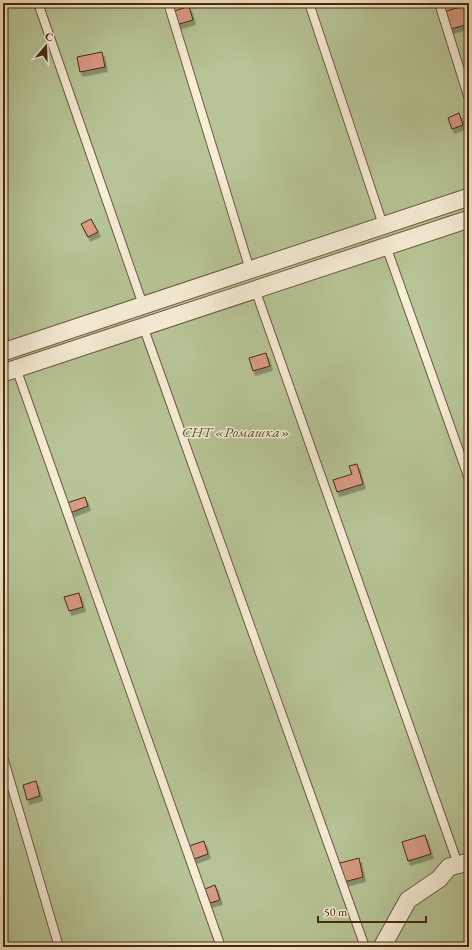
<svg xmlns="http://www.w3.org/2000/svg" width="472" height="950" viewBox="0 0 472 950" font-family="'EB Garamond',serif">
  <defs>
    <filter id="shadow"><feDropShadow dx="2.5" dy="4.5" stdDeviation="0" flood-color="#0004"/></filter>
  </defs>
  <rect width="100%" height="100%" fill="#f3e5c3"/>
  <filter id="stains"><feTurbulence type="fractalNoise" baseFrequency=".005" numOctaves="4"/><feColorMatrix values="0 0 0 0 .2 0 0 0 0 .09 0 0 0 0 .02 0 0 0 .5 -.17"/></filter>
  <radialGradient id="worn" r=".72"><stop offset=".6" stop-color="#630" stop-opacity="0"/><stop offset="1" stop-color="#630" stop-opacity=".3"/></radialGradient>
  <path fill="#b7c596" stroke="#7e7854" d="M3 3H469V947H3Z"/>
  <path fill="#d99a84" stroke="#452a11" filter="url(#shadow)" d="M469 5V24L451 29 446 11Z
    M189 6 193 20 176 25 172 12Z
    M102 52 105 67 80 72 77 57Z
    M459 113 463 125 452 129 448 118Z
    M91 219 98 232 88 237 81 224Z
    M266 353 270 366 253 371 249 358Z
    M357 464 363 484 337 492 333 480 352 474 349 466Z
    M85 497 88 506 70 513 67 503Z
    M79 593 83 607 69 611 64 597Z
    M36 781 40 796 27 800 23 785Z
    M425 835 431 854 408 861 402 842Z
    M204 841 208 854 194 859 189 846Z
    M359 858 363 877 344 882 340 863Z
    M215 885 220 900 210 903 205 889Z"/>
  <g fill="none" stroke-linecap="round" stroke-linejoin="round">
    <defs>
      <path id="service" d="M38 3 143 305
        M168 3 250 270
        M309 3 383 225
        M439 3 469 99
        M386 246 469 479
        M255 289 458 864
        M143 326 365 947
        M3 337 7 350
        M16 368 221 947
        M3 757 59 947"/>
      <path id="minor" d="M3 352 469 197
        M3 373 469 219
        M382 947 408 900 439 879 449 867 469 862"/>
    </defs>
    <use href="#service" stroke="#70593e" stroke-width="10"/>
    <use href="#minor" stroke="#70593e" stroke-width="19"/>
    <use href="#service" stroke="#f7eed8" stroke-width="8"/>
    <use href="#minor" stroke="#f7eed8" stroke-width="17"/>
  </g>
  <g text-anchor="middle" stroke-width="3" stroke-linejoin="round" paint-order="stroke">
    <g font-size="15" font-style="italic" fill="#625132" stroke="#f7eed8">
      <text x="236" y="437">СНТ «Ромашка»</text>
    </g>
  </g>
  <rect width="472" height="950" fill="none" stroke="#f3e5c3" stroke-width="16"/>
  <rect x="4" y="4" width="464" height="942" fill="none" stroke="#452a11" stroke-width="2"/>
  <rect x="8" y="8" width="456" height="934" fill="none" stroke="#452a11"/>
  <g transform="translate(46 46) rotate(19)" stroke="#f7eed8" stroke-width="3" paint-order="stroke">
  <path d="M0-3L7 15L0 10L-7 15Z" fill="#452a11"/>
  <text y="-6" font-size="11" font-weight="bold" text-anchor="middle" fill="#452a11">С</text>
  </g>
  <path d="M318 916v6h108v-6" fill="none" stroke="#452a11" stroke-width="2"/>
  <text x="324" y="916" font-size="12" fill="#452a11" stroke="#f7eed8" stroke-width="3" paint-order="stroke">50 m</text>
  <rect width="100%" height="100%" filter="url(#stains)"/>
  <rect width="100%" height="100%" fill="url(#worn)"/>
</svg>
